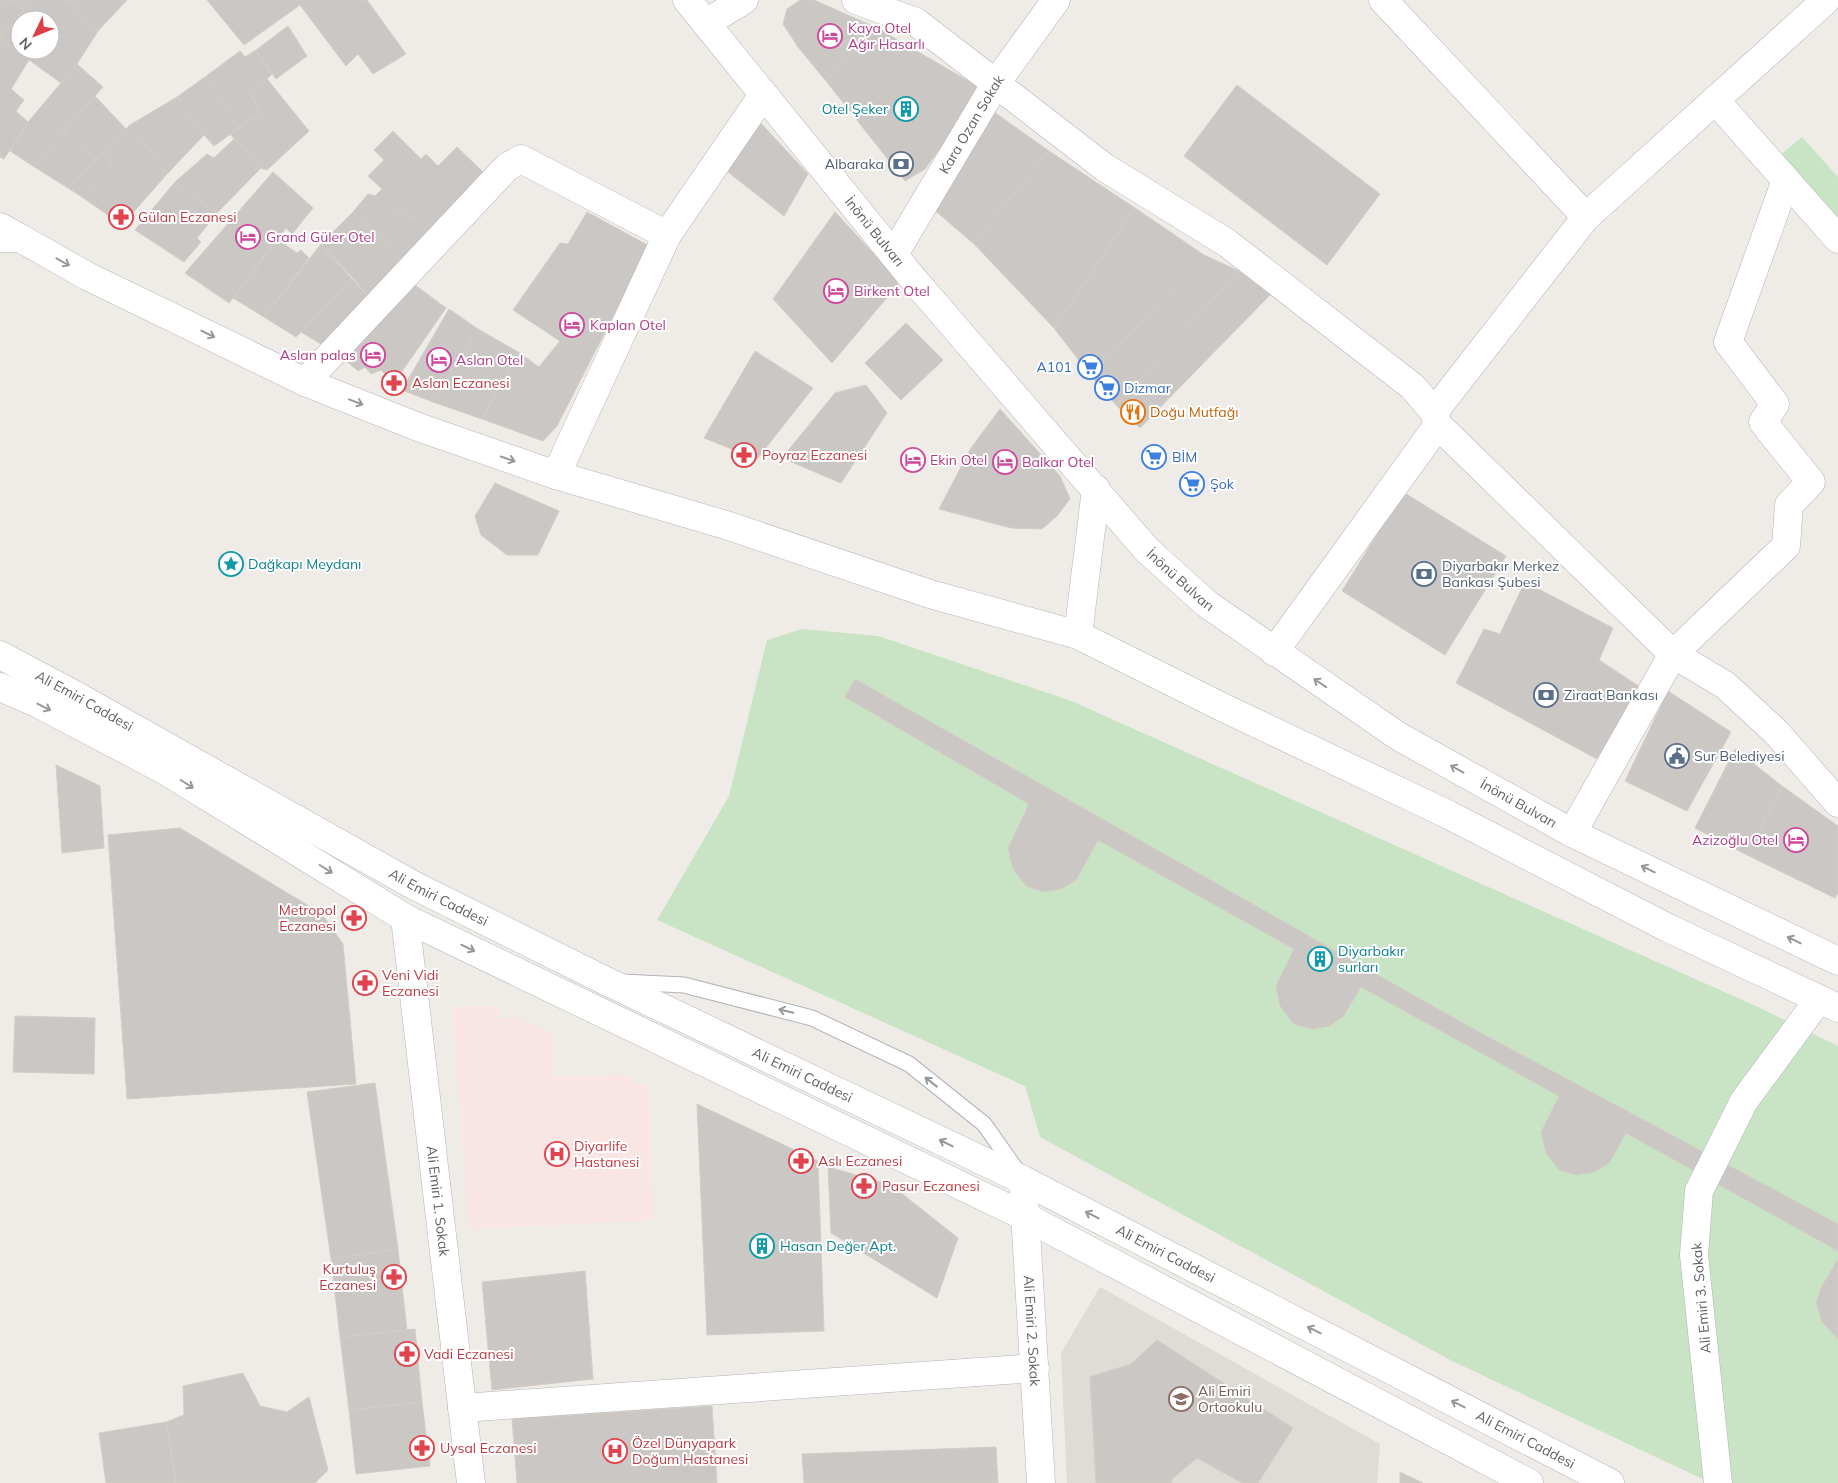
<svg xmlns="http://www.w3.org/2000/svg" width="1838" height="1483" viewBox="0 0 1838 1483" font-family="Mulish,sans-serif">
  <rect width="100%" height="100%" fill="#efece7"/>
  <path fill="#dfdbd5" d="M1100 1287 1380 1444 1377 1483H1067L1061 1353Z"/>
  <path fill="#fae5e5" d="M453 1007H498V1019L520 1017 553 1034 554 1077 621 1075 649 1088 654 1220 468 1229Z"/>
  <path fill="#c9e4c5" d="M1802 137 1838 177V220L1779 156Z
    M802 629 878 636 1069 700 1758 1007 1838 1046V1483H1711L1452 1361 1040 1137 1025 1086 657 920 729 796 767 640Z"/>
  <path fill="#cbc7c4" stroke="#d3cdc5" fill-rule="evenodd" d="M0 0H12L24 10 0 37Z
    M12 0H33L24 10Z
    M33 0H65L98 31 77 64 61 83 0 39V37ZM20 20H50V50H20Z
    M65 0H127L98 31Z
    M207 0H367L406 54 373 74 358 54 346 66 300 5 244 45Z
    M800 0H814L877 28 861 43 826 81 798 47 783 24 787 9Z
    M288 26 307 56 276 79 256 50Z
    M877 28 977 86 952 132 925 169 905 181 826 81 861 43Z
    M0 39 29 60 11 89 24 100 16 111 28 122 4 159 0 157Z
    M256 50 272 74 251 94 260 113 239 128 205 77 240 51 245 57Z
    M77 64 103 87 33 166 10 151 28 122Z
    M205 77 239 128 214 146 204 135 177 97Z
    M267 79 309 131 267 170 261 168 230 134 260 113 251 94Z
    M1237 85 1380 194 1327 265 1184 156Z
    M95 96 126 129 95 159 63 132Z
    M177 97 204 135 167 174 130 125Z
    M994 112 1049 151 973 243 932 208Z
    M756 118 808 174 784 216 728 172Z
    M130 125 167 174 122 225 82 197 112 162 102 152Z
    M393 131 421 159 426 154 438 166 457 147 483 172 475 179 483 187 433 237 412 216 409 219 397 207 392 213 375 196 382 189 368 176 384 160 374 150Z
    M63 132 95 159 68 188 33 166Z
    M234 139 261 168 217 213 175 182 207 154 214 158Z
    M1049 151 1135 208 1054 328 973 243Z
    M102 152 112 162 82 197 68 188Z
    M273 172 313 208 292 234 286 228 229 303 185 273Z
    M175 182 217 213 197 238 201 242 184 262 135 230Z
    M368 194 375 196 392 213 397 207 409 219 412 216 433 237 405 265 353 212Z
    M1135 208 1204 255 1091 376 1054 328Z
    M353 212 405 265 370 299 321 244Z
    M587 212 649 246 557 426 543 441 482 419 518 352 539 367 560 341 513 310 560 243 568 244Z
    M835 212 900 282 832 363 773 299Z
    M277 239 297 253 301 250 309 258 264 317 233 298Z
    M321 244 353 278 296 337 264 317Z
    M1204 255 1239 271 1116 405 1091 376Z
    M1239 271 1271 294 1140 428 1116 405Z
    M353 278 370 299 331 350 301 332Z
    M415 285 446 308 394 383 381 370 371 374 365 367 358 371 343 358Z
    M449 309 478 329 433 402 402 390Z
    M906 323 943 360 901 400 865 363Z
    M478 329 518 352 482 419 433 402Z
    M755 351 813 388 757 459 704 438Z
    M866 385 887 413 841 483 782 458 835 393Z
    M1000 409 1060 476 1070 499 1057 516 1042 529 1011 528 939 509 971 448Z
    M495 483 559 511 538 555H507L481 535 475 516Z
    M1403 492 1506 556 1445 655 1342 591Z
    M1525 582 1613 628 1599 660 1640 687 1597 759 1456 683 1484 629 1500 634Z
    M855 679 1468 1026 1838 1224V1251L1626 1133 1609 1163 1594 1172 1577 1175 1559 1170 1546 1153 1541 1132 1559 1096 1361 987 1343 1017 1329 1026 1312 1029 1294 1024 1280 1006 1276 986 1294 949 1098 840 1076 880 1061 889 1044 892 1026 886 1013 869 1008 848 1029 804 845 697Z
    M1668 691 1731 732 1687 811 1625 781Z
    M1735 749 1782 786 1747 855 1695 828Z
    M56 765 100 786 104 848 62 853Z
    M1782 786 1838 826V893L1835 898 1747 855Z
    M180 828 322 914 343 944 356 1084 127 1099 108 835Z
    M15 1016 95 1018 94 1074 13 1072Z
    M375 1083 398 1249 331 1259 307 1092Z
    M697 1104 818 1161 824 1331 707 1335Z
    M828 1167 891 1185 958 1238 937 1298 831 1233Z
    M398 1249 407 1330 340 1337 331 1259Z
    M1838 1259V1339L1822 1322 1816 1302 1822 1286Z
    M585 1271 593 1379 492 1390 482 1282Z
    M415 1329 422 1402 349 1410 340 1337Z
    M1157 1340 1293 1428 1258 1483H1242L1197 1458 1171 1480 1172 1483H1096L1090 1377 1131 1364Z
    M243 1373 260 1406 287 1412 309 1397 328 1470 315 1483H176L166 1422 184 1415 183 1386Z
    M422 1402 430 1466 356 1474 349 1410Z
    M712 1406 717 1483H517L512 1419Z
    M166 1422 176 1483H106L99 1433Z
    M996 1447 998 1483H804L802 1454Z
    M1400 1472 1423 1483H1400Z"/>
  <g fill="none" stroke-linecap="round" stroke-linejoin="round">
    <defs>
      <path id="lane" d="M622 982 684 985 812 1018 909 1064 984 1124 1018 1172"/>
      <g id="street">
        <path d="M856 0 916 22 1104 167 1227 243 1413 387 1434 412 1438 425 1673 654 1725 685 1776 732 1838 803"/>
        <path d="M1383 0 1586 217"/>
        <path d="M706 23 744 0"/>
        <path d="M1715 100 1838 239"/>
        <path id="s1" d="M894 254 996 83 1056 0"/>
        <path d="M305 382 507 167 521 159 667 235"/>
        <path d="M1434 412 1586 217 1826 0"/>
        <path d="M556 475 667 235 763 95"/>
        <path d="M1274 652 1438 425"/>
        <path d="M1572 833 1673 654 1786 546 1789 505 1811 482 1763 422 1775 404 1728 342 1786 180"/>
        <path id="s2" d="M405 918 471 1483"/>
        <path id="s3" d="M1023 1180 1041 1483"/>
        <path d="M462 1408 1035 1368"/>
        <path d="M1718 1483 1694 1255 1699 1191 1744 1101 1819 999"/>
      </g>
      <g id="secondary">
        <path id="s4" d="M687 0 914 280 1147 550 1207 604 1398 736 1572 833 1838 961"/>
        <path d="M0 227 20 238H0"/>
        <path d="M20 238 87 276 305 382 418 427 556 475 726 525 930 594 1078 635 1224 708 1447 814 1666 927 1838 1008"/>
        <path d="M1078 635 1096 489"/>
        <path id="s5" d="M0 655 64 689 415 886 606 981 1023 1180 1610 1483"/>
        <path d="M0 687 39 704 166 771 405 918 1026 1217 1529 1483"/>
      </g>
    </defs>
    <use href="#lane" stroke="#b2b4b8" stroke-width="17"/>
    <use href="#street" stroke="#b2b4b8" stroke-width="29"/>
    <use href="#secondary" stroke="#b3b6ba" stroke-width="29"/>
    <use href="#lane" stroke="#fff" stroke-width="15"/>
    <use href="#street" stroke="#fff" stroke-width="28"/>
    <use href="#secondary" stroke="#fff" stroke-width="28"/>
  </g>
  <defs><path id="oneway-shaft" d="M-6 0H5M1.5-3L5.5 0L1.5 3" fill="none" stroke-width="1.6" stroke-linecap="round" stroke-linejoin="round" transform="scale(1.25)"/></defs>
  <g stroke="#96999c">
    <use href="#oneway-shaft" transform="translate(63 262) rotate(29)"/>
    <use href="#oneway-shaft" transform="translate(208 334) rotate(26)"/>
    <use href="#oneway-shaft" transform="translate(356 402) rotate(21)"/>
    <use href="#oneway-shaft" transform="translate(508 459) rotate(19)"/>
    <use href="#oneway-shaft" transform="translate(1320 683) rotate(-146)"/>
    <use href="#oneway-shaft" transform="translate(44 707) rotate(27)"/>
    <use href="#oneway-shaft" transform="translate(1457 769) rotate(-151)"/>
    <use href="#oneway-shaft" transform="translate(187 784) rotate(32)"/>
    <use href="#oneway-shaft" transform="translate(326 869) rotate(32)"/>
    <use href="#oneway-shaft" transform="translate(1648 869) rotate(-154)"/>
    <use href="#oneway-shaft" transform="translate(1794 940) rotate(-154)"/>
    <use href="#oneway-shaft" transform="translate(468 948) rotate(26)"/>
    <use href="#oneway-shaft" transform="translate(786 1011) rotate(-166)"/>
    <use href="#oneway-shaft" transform="translate(931 1082) rotate(-142)"/>
    <use href="#oneway-shaft" transform="translate(946 1143) rotate(-154)"/>
    <use href="#oneway-shaft" transform="translate(1092 1215) rotate(-153)"/>
    <use href="#oneway-shaft" transform="translate(1314 1330) rotate(-153)"/>
    <use href="#oneway-shaft" transform="translate(1458 1404) rotate(-153)"/>
  </g>
  <defs>
    <symbol id="hotel-ring" viewBox="-11 -11 22 22"><circle r="9.5" fill="#fff" stroke="#d1479c" stroke-width="1.5"/><path d="M-6-4.5h1.5V1H6V5H4.5V3h-9V5H-6ZM-4 0a1.8 1.8 0 1 1 3.6 0ZM.5 0V-2.5h3Q6-2.5 6 0Z" fill="#d1479c"/></symbol>
    <symbol id="building-ring" viewBox="-11 -11 22 22"><circle r="9.5" fill="#fff" stroke="#0f9aa8" stroke-width="1.5"/><path d="M-4-6H4V6H1V3H-1V6H-4ZM-2.5-4.3h1.7v1.8h-1.7ZM.8-4.3h1.7v1.8H.8ZM-2.5-1h1.7V.8h-1.7ZM.8-1h1.7V.8H.8Z" fill="#0f9aa8"/></symbol>
    <symbol id="bank-ring" viewBox="-11 -11 22 22"><circle r="9.5" fill="#fff" stroke="#5c6f8a" stroke-width="1.5"/><path d="M-6-4H6V4H-6ZM0-2.3a2.3 2.3 0 1 0 0 4.6a2.3 2.3 0 1 0 0-4.6Z" fill="#5c6f8a"/></symbol>
    <symbol id="pharmacy-ring" viewBox="-11 -11 22 22"><circle r="9.5" fill="#fff" stroke="#e0444e" stroke-width="1.5"/><path d="M-2-6h4v4h4v4h-4v4h-4v-4h-4v-4h4Z" fill="#e0444e"/></symbol>
    <symbol id="supermarket-ring" viewBox="-11 -11 22 22"><circle r="9.5" fill="#fff" stroke="#3f7fe0" stroke-width="1.5"/><path d="M-6-5.5h2.5l.6 2H6L4.5 2H-2.5L-4.4-4H-6ZM-1.5 3.2a1.3 1.3 0 1 0 .1 0ZM3 3.2a1.3 1.3 0 1 0 .1 0Z" fill="#3f7fe0"/></symbol>
    <symbol id="restaurant-ring" viewBox="-11 -11 22 22"><circle r="9.5" fill="#fff" stroke="#e8710a" stroke-width="1.5"/><path d="M-5-6h1v4h1v-4h1v4h1v-4h1v5L-1.5 .5V6h-2V.5L-5-1ZM5-6V6H3V1.5H1.5Q1.5-4 5-6Z" fill="#e8710a"/></symbol>
    <symbol id="sight-ring" viewBox="-11 -11 22 22"><circle r="9.5" fill="#fff" stroke="#0f9aa8" stroke-width="1.5"/><path d="M0-6L1.8-2.2L6-1.7L2.9 1.2L3.7 5.4L0 3.3L-3.7 5.4L-2.9 1.2L-6-1.7L-1.8-2.2Z" fill="#0f9aa8"/></symbol>
    <symbol id="civic-ring" viewBox="-11 -11 22 22"><circle r="9.5" fill="#fff" stroke="#5c6f8a" stroke-width="1.5"/><path d="M-.6-6.5H3V-4.5H.6V-3L4-1V1h2V6H-6V1h2V-1L-.6-3ZM-1.2 2.5V6h2.4V2.5Z" fill="#5c6f8a"/></symbol>
    <symbol id="hospital-ring" viewBox="-11 -11 22 22"><circle r="9.5" fill="#fff" stroke="#e0444e" stroke-width="1.5"/><path d="M-5-5h3v3.5h4V-5h3V5h-3V1.5h-4V5h-3Z" fill="#e0444e"/></symbol>
    <symbol id="school-ring" viewBox="-11 -11 22 22"><circle r="9.5" fill="#fff" stroke="#8d6e63" stroke-width="1.5"/><path d="M0-5L7-2L0 1L-7-2ZM-4 1L0 2.5L4 1V4Q0 6-4 4Z" fill="#8d6e63"/></symbol>
  </defs>
  <g fill-rule="evenodd">
    <use href="#hotel-ring" x="816" y="22" width="28" height="28"/>
    <use href="#building-ring" x="892" y="95" width="28" height="28"/>
    <use href="#bank-ring" x="887" y="150" width="28" height="28"/>
    <use href="#pharmacy-ring" x="107" y="203" width="28" height="28"/>
    <use href="#hotel-ring" x="234" y="223" width="28" height="28"/>
    <use href="#hotel-ring" x="822" y="277" width="28" height="28"/>
    <use href="#hotel-ring" x="558" y="311" width="28" height="28"/>
    <use href="#hotel-ring" x="359" y="341" width="28" height="28"/>
    <use href="#hotel-ring" x="425" y="346" width="28" height="28"/>
    <use href="#supermarket-ring" x="1076" y="353" width="28" height="28"/>
    <use href="#pharmacy-ring" x="380" y="369" width="28" height="28"/>
    <use href="#supermarket-ring" x="1093" y="374" width="28" height="28"/>
    <use href="#restaurant-ring" x="1119" y="398" width="28" height="28"/>
    <use href="#pharmacy-ring" x="730" y="441" width="28" height="28"/>
    <use href="#supermarket-ring" x="1140" y="443" width="28" height="28"/>
    <use href="#hotel-ring" x="899" y="446" width="28" height="28"/>
    <use href="#hotel-ring" x="991" y="448" width="28" height="28"/>
    <use href="#supermarket-ring" x="1178" y="470" width="28" height="28"/>
    <use href="#sight-ring" x="217" y="550" width="28" height="28"/>
    <use href="#bank-ring" x="1410" y="560" width="28" height="28"/>
    <use href="#bank-ring" x="1532" y="681" width="28" height="28"/>
    <use href="#civic-ring" x="1663" y="742" width="28" height="28"/>
    <use href="#hotel-ring" x="1782" y="826" width="28" height="28"/>
    <use href="#pharmacy-ring" x="340" y="904" width="28" height="28"/>
    <use href="#building-ring" x="1306" y="945" width="28" height="28"/>
    <use href="#pharmacy-ring" x="351" y="969" width="28" height="28"/>
    <use href="#hospital-ring" x="543" y="1140" width="28" height="28"/>
    <use href="#pharmacy-ring" x="787" y="1147" width="28" height="28"/>
    <use href="#pharmacy-ring" x="850" y="1172" width="28" height="28"/>
    <use href="#building-ring" x="748" y="1232" width="28" height="28"/>
    <use href="#pharmacy-ring" x="380" y="1263" width="28" height="28"/>
    <use href="#pharmacy-ring" x="393" y="1340" width="28" height="28"/>
    <use href="#school-ring" x="1167" y="1385" width="28" height="28"/>
    <use href="#pharmacy-ring" x="408" y="1434" width="28" height="28"/>
    <use href="#hospital-ring" x="601" y="1437" width="28" height="28"/>
  </g>
  <g text-anchor="middle" stroke-width="4" stroke-linejoin="round" paint-order="stroke">
    <g font-size="14" fill="#b23c85" stroke="#fff" text-anchor="start">
      <text x="848" y="33">Kaya Otel<tspan x="848" dy="16">Ağır Hasarlı</tspan></text>
      <text x="266" y="242">Grand Güler Otel</text>
      <text x="854" y="296">Birkent Otel</text>
      <text x="590" y="330">Kaplan Otel</text>
      <text x="356" y="360" text-anchor="end">Aslan palas</text>
      <text x="456" y="365">Aslan Otel</text>
      <text x="930" y="465">Ekin Otel</text>
      <text x="1022" y="467">Balkar Otel</text>
      <text x="1778" y="845" text-anchor="end">Azizoğlu Otel</text>
    </g>
    <g font-size="14" fill="#0d838f" stroke="#fff" text-anchor="start">
      <text x="888" y="114" text-anchor="end">Otel Şeker</text>
      <text x="248" y="569">Dağkapı Meydanı</text>
      <text x="1338" y="956">Diyarbakır<tspan x="1338" dy="16">surları</tspan></text>
      <text x="780" y="1251">Hasan Değer Apt.</text>
    </g>
    <g font-size="14" fill="#5e6266" stroke="#fff">
      <text dy="5" stroke="none"><textPath href="#s1" startOffset="151">Kara Ozan Sokak</textPath></text>
      <text dy="5" stroke="none"><textPath href="#s4" startOffset="298">İnönü Bulvarı</textPath></text>
      <text dy="5" stroke="none"><textPath href="#s4" startOffset="762">İnönü Bulvarı</textPath></text>
      <text dy="5" stroke="none"><textPath href="#s5" startOffset="96">Ali Emiri Caddesi</textPath></text>
      <text dy="5" stroke="none"><textPath href="#s4" startOffset="1168">İnönü Bulvarı</textPath></text>
      <text dy="5" stroke="none"><textPath href="#s5" startOffset="501">Ali Emiri Caddesi</textPath></text>
      <text dy="5" stroke="none"><textPath href="#s5" startOffset="906">Ali Emiri Caddesi</textPath></text>
      <text dy="5" stroke="none"><textPath href="#s2" startOffset="285">Ali Emiri 1. Sokak</textPath></text>
      <text dy="5" stroke="none"><textPath href="#s5" startOffset="1311">Ali Emiri Caddesi</textPath></text>
      <text transform="translate(1701 1298) rotate(-95)" y="5">Ali Emiri 3. Sokak</text>
      <text dy="5" stroke="none"><textPath href="#s3" startOffset="151">Ali Emiri 2. Sokak</textPath></text>
      <text dy="5" stroke="none"><textPath href="#s5" startOffset="1716">Ali Emiri Caddesi</textPath></text>
    </g>
    <g font-size="14" fill="#4e5e75" stroke="#fff" text-anchor="start">
      <text x="884" y="169" text-anchor="end">Albaraka</text>
      <text x="1442" y="571">Diyarbakır Merkez<tspan x="1442" dy="16">Bankası Şubesi</tspan></text>
      <text x="1564" y="700">Ziraat Bankası</text>
      <text x="1694" y="761">Sur Belediyesi</text>
    </g>
    <g font-size="14" fill="#be3a42" stroke="#fff" text-anchor="start">
      <text x="138" y="222">Gülan Eczanesi</text>
      <text x="412" y="388">Aslan Eczanesi</text>
      <text x="762" y="460">Poyraz Eczanesi</text>
      <text x="336" y="915" text-anchor="end">Metropol<tspan x="336" dy="16">Eczanesi</tspan></text>
      <text x="382" y="980">Veni Vidi<tspan x="382" dy="16">Eczanesi</tspan></text>
      <text x="574" y="1151">Diyarlife<tspan x="574" dy="16">Hastanesi</tspan></text>
      <text x="818" y="1166">Aslı Eczanesi</text>
      <text x="882" y="1191">Pasur Eczanesi</text>
      <text x="376" y="1274" text-anchor="end">Kurtuluş<tspan x="376" dy="16">Eczanesi</tspan></text>
      <text x="424" y="1359">Vadi Eczanesi</text>
      <text x="632" y="1448">Özel Dünyapark<tspan x="632" dy="16">Doğum Hastanesi</tspan></text>
      <text x="440" y="1453">Uysal Eczanesi</text>
    </g>
    <g font-size="14" fill="#366cbe" stroke="#fff" text-anchor="start">
      <text x="1072" y="372" text-anchor="end">A101</text>
      <text x="1124" y="393">Dizmar</text>
      <text x="1172" y="462">BİM</text>
      <text x="1210" y="489">Şok</text>
    </g>
    <g font-size="14" fill="#c56008" stroke="#fff" text-anchor="start">
      <text x="1150" y="417">Doğu Mutfağı</text>
    </g>
    <g font-size="14" fill="#785e54" stroke="#fff" text-anchor="start">
      <text x="1198" y="1396">Ali Emiri<tspan x="1198" dy="16">Ortaokulu</tspan></text>
    </g>
  </g>
  <g transform="translate(35 35) rotate(227)"><circle r="24" fill="#ffffff" stroke="#bfc0c2"/>
  <path d="M0-4L9 19L0 12L-9 19Z" fill="#dc3f45"/>
  <text y="-8" font-size="14" font-weight="bold" text-anchor="middle" fill="#5e6266">N</text>
  </g>
</svg>
